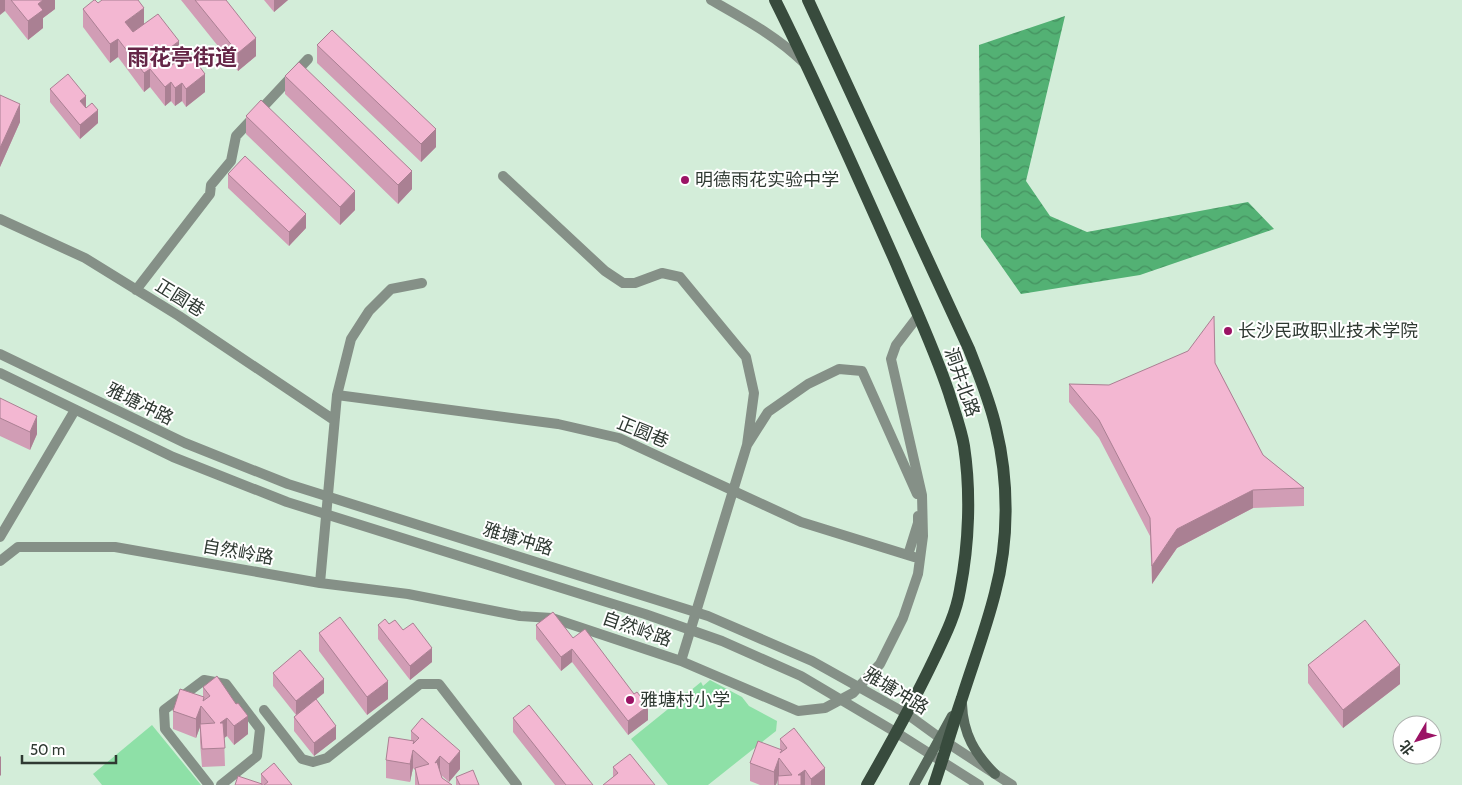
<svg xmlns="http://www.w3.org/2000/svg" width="1462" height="785" viewBox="0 0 1462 785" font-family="Cabin,'Noto Sans SC',sans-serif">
  <defs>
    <pattern id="water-waves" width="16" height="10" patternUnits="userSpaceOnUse" patternTransform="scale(1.25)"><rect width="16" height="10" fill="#53b174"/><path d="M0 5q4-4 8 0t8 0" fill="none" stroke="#459160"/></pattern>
  </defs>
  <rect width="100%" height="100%" fill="#d3edd9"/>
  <path fill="#8ee0a7" d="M710 680 742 697 749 706 777 721 776 731 708 785H668L631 739 678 701 677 695 690 691 701 682 703 686Z
    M152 725 201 785H102L93 774Z"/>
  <path fill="url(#water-waves)" d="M1065 16 1026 181 1050 216 1087 232 1248 202 1274 229 1140 275 1021 294 981 237 979 45Z"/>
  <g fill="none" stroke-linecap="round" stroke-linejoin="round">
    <path stroke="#859087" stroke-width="10" d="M503 176 605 271 623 283H635L662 273 680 277 746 357 754 393 747 445 768 412 808 384 839 369 862 371 917 494
      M0 219 85 258 179 316 334 420
      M136 290 210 194 211 185 231 161 236 136 308 59
      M337 395 558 424 619 438 801 522 914 557
      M0 537 75 410
      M908 555 918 523V516
      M0 561 18 547H115L320 583 408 594 520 616 552 618 681 661 798 711 825 708 853 693 880 664 903 618 918 574 923 536 922 495 891 359 896 345 919 315
      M320 583 337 395 351 339 369 311 391 289 422 283
      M681 661 747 445
      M264 710 302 759 313 762 327 758 420 684H439L517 785
      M209 785 165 729 164 710 204 680 226 684 260 729 257 756 221 785"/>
    <path stroke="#859087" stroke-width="10" d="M711 0C744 19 775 35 803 62
      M0 354 185 443 288 484 708 616 812 661 907 714 940 738 1012 785
      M0 373 173 457 287 502 645 614 722 641 801 676 897 733 979 785"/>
    <path stroke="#57675b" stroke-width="10" d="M962 704C963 734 975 754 995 774
      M914 785 952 716"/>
    <path stroke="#384b3d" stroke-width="12" d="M775 0C818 86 857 175 896 263 914 306 934 348 949 393 954 410 961 428 964 446 971 492 969 544 960 590 956 614 945 636 935 657 914 701 891 743 867 785
      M808 0 969 349C979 375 990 401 996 428 1009 481 1009 541 995 593 986 629 973 663 962 698 952 727 944 756 934 785"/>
  </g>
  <path fill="#d19db5" d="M0 0H55V9L43 18V28L28 40 5 11Z
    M181 0H226L256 56 238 71Z
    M264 0H288L274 12Z
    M98 3 144 24 179 59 172 65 205 92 186 107 182 101 175 106 171 101 165 106 150 87 144 92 118 57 110 63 83 27V9Z
    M317 45 436 147 421 162 317 63Z
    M285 76 412 189 398 204 285 94Z
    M50 89 86 108 98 123 80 139 50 102Z
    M0 95 20 122 0 167Z
    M246 116 355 210 340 225 246 134Z
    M228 174 306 228 289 246 228 188Z
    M1215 363 1263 455 1304 488V506L1253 508 1177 548 1152 584 1150 536 1099 438 1069 402V384L1109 385Z
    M0 398 37 434 30 450 0 436Z
    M378 625 403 630 432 662 410 680 378 639Z
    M536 625 573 638 634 694 648 720 628 735 572 662 561 671 536 639Z
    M319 633 388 699 367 715 319 651Z
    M1308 665 1400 684 1343 728 1308 683Z
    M273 673 324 693 308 706 336 739 314 756 294 731V717L296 715 273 686Z
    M203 687 248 734 234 745 227 736 224 738 225 766 202 767 200 742V727L196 738 173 729V711L203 697Z
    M513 718 593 785H555L513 732Z
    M411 731 460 769 449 782 441 775 442 778 452 785H415V770L413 768 410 782 386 778V760L411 740Z
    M780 739 825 785H778V779L776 785H760L750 781V763L780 749Z
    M613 767 655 785 613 777Z
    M261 774 292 785H235L261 784Z
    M456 777 479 785H456Z"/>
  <path fill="#aa8093" d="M0 0H5V11L0 15Z
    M43 0H55V9L43 18V28L28 40V21L38 4Z
    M274 0H288L274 12Z
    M144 8V26L125 41V22Z
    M256 38V56L238 71V53Z
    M118 39V57L110 63V44Z
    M179 41V59L163 71V53Z
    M150 69V87L144 92V73Z
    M205 74V92L186 107V89Z
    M171 82V101L165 106V87Z
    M182 83V101L175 106V88Z
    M86 96V109L80 101Z
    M20 104V122L0 167V148Z
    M98 110V123L80 139V125Z
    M436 129V147L421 162V144Z
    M412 171V189L398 204V185Z
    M355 191V210L340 225V207Z
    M306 214V228L289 246V232Z
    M37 416V434L30 450V432Z
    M1253 490V508L1177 548 1152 584V566L1177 529Z
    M432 648V662L410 680V666Z
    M572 649V662L561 671V657Z
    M1400 665V684L1343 728V710Z
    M324 679V693L296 715V701Z
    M388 681V699L367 715V697Z
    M201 706V724L196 738V719Z
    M648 706V720L628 735V721Z
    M248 716V734L234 745V726Z
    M227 718V736L220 741V723Z
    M336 726V739L314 756V743Z
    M413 750V768L410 782V764Z
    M460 751V769L449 782V764Z
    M1 756V775L0 776V757Z
    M440 756V775L435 763Z
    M779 758V776L776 785H774V772Z
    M825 768V785H811V779Z
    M805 770V785H798V775Z"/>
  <path fill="#f3b7d2" stroke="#aa8093" d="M11 0H43L38 4 43 10 28 21Z
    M94 0H95L98 3 102 0H138L144 8 125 22 133 32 158 14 179 41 163 53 172 65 189 52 205 74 186 89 182 83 175 88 171 82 165 87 150 69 144 73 118 39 110 44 83 9Z
    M195 0H226L256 38 238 53Z
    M332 30 436 129 421 144 317 45Z
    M299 62 412 171 398 185 285 76Z
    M68 74 86 96 80 101 86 108 92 103 98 110 80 125 50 89Z
    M0 95 20 104 0 148Z
    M261 100 355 191 340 207 246 116Z
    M245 156 306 214 289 232 228 174Z
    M1214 316 1215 363 1263 455 1304 488 1253 490 1177 529 1152 566 1150 518 1099 420 1069 384 1109 385 1188 351Z
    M0 398 37 416 30 432 0 418Z
    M553 612 573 638 585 629 634 694 637 692 648 706 628 721 572 649 561 657 536 625Z
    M340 617 388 681 367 697 319 633Z
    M385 619 389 624 395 620 403 630 413 623 432 648 410 666 378 625Z
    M1365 620 1400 665 1343 710 1308 665Z
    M300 650 324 679 296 701 273 673Z
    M217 676 236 704 238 703 248 716 234 726 227 718 220 723H223L225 748 202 749 200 724 215 723 201 706 196 719 173 711 180 689 204 697 203 701 210 696 203 687Z
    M316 699 336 726 314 743 294 717Z
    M529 705 593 785H566L513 718Z
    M422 718 460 751 449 764 440 756 435 763 437 762 442 778 452 785H419L415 768 429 764 413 750 410 764 386 760 389 737 414 741 413 744 419 738 411 731Z
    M794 728 825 768 811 779 805 770 798 775H801V785H778V776L792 775 779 758 774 772 750 763 758 741 782 750 780 753 787 748 780 739Z
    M630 754 655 785H603L618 773 613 767Z
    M274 763 292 785H264L268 782 261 774Z
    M473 770 479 785H460L456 777Z
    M238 776 262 784V785H235Z"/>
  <g fill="#9b1365" stroke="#fff" stroke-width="2">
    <circle cx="685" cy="180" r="5"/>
    <circle cx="1228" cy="331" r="5"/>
    <circle cx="630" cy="700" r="5"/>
  </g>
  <g text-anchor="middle" stroke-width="4" stroke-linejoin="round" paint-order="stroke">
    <g font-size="18" fill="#2f3932" stroke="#fff" text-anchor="start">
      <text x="695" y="186">明德雨花实验中学</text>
      <text x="1238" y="337">长沙民政职业技术学院</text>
      <text x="640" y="706">雅塘村小学</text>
    </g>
    <g font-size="18" fill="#2f3932" stroke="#fff">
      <text transform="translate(180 298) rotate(32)" y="6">正圆巷</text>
      <text transform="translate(962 382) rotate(71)" y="6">洞井北路</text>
      <text transform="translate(140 404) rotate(26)" y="6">雅塘冲路</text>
      <text transform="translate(643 432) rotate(22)" y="6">正圆巷</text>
      <text transform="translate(518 539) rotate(17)" y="6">雅塘冲路</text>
      <text transform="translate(238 552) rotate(10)" y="6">自然岭路</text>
      <text transform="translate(637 629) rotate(19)" y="6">自然岭路</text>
      <text transform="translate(896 691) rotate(31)" y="6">雅塘冲路</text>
    </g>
    <g font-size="22" font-weight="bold" fill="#642546" stroke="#fff">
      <text x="182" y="65">雨花亭街道</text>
    </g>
  </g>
  <g transform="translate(1417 740) rotate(232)"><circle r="24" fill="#ffffff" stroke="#acb0ad"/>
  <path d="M0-4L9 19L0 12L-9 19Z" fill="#9b1365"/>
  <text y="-8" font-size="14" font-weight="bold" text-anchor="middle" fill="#2f3932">北</text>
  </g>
  <path d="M22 755v8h94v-8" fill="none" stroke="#2f3932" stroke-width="2.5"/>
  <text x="30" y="755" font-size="15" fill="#2f3932" stroke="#ffffff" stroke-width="4" paint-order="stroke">50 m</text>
</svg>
